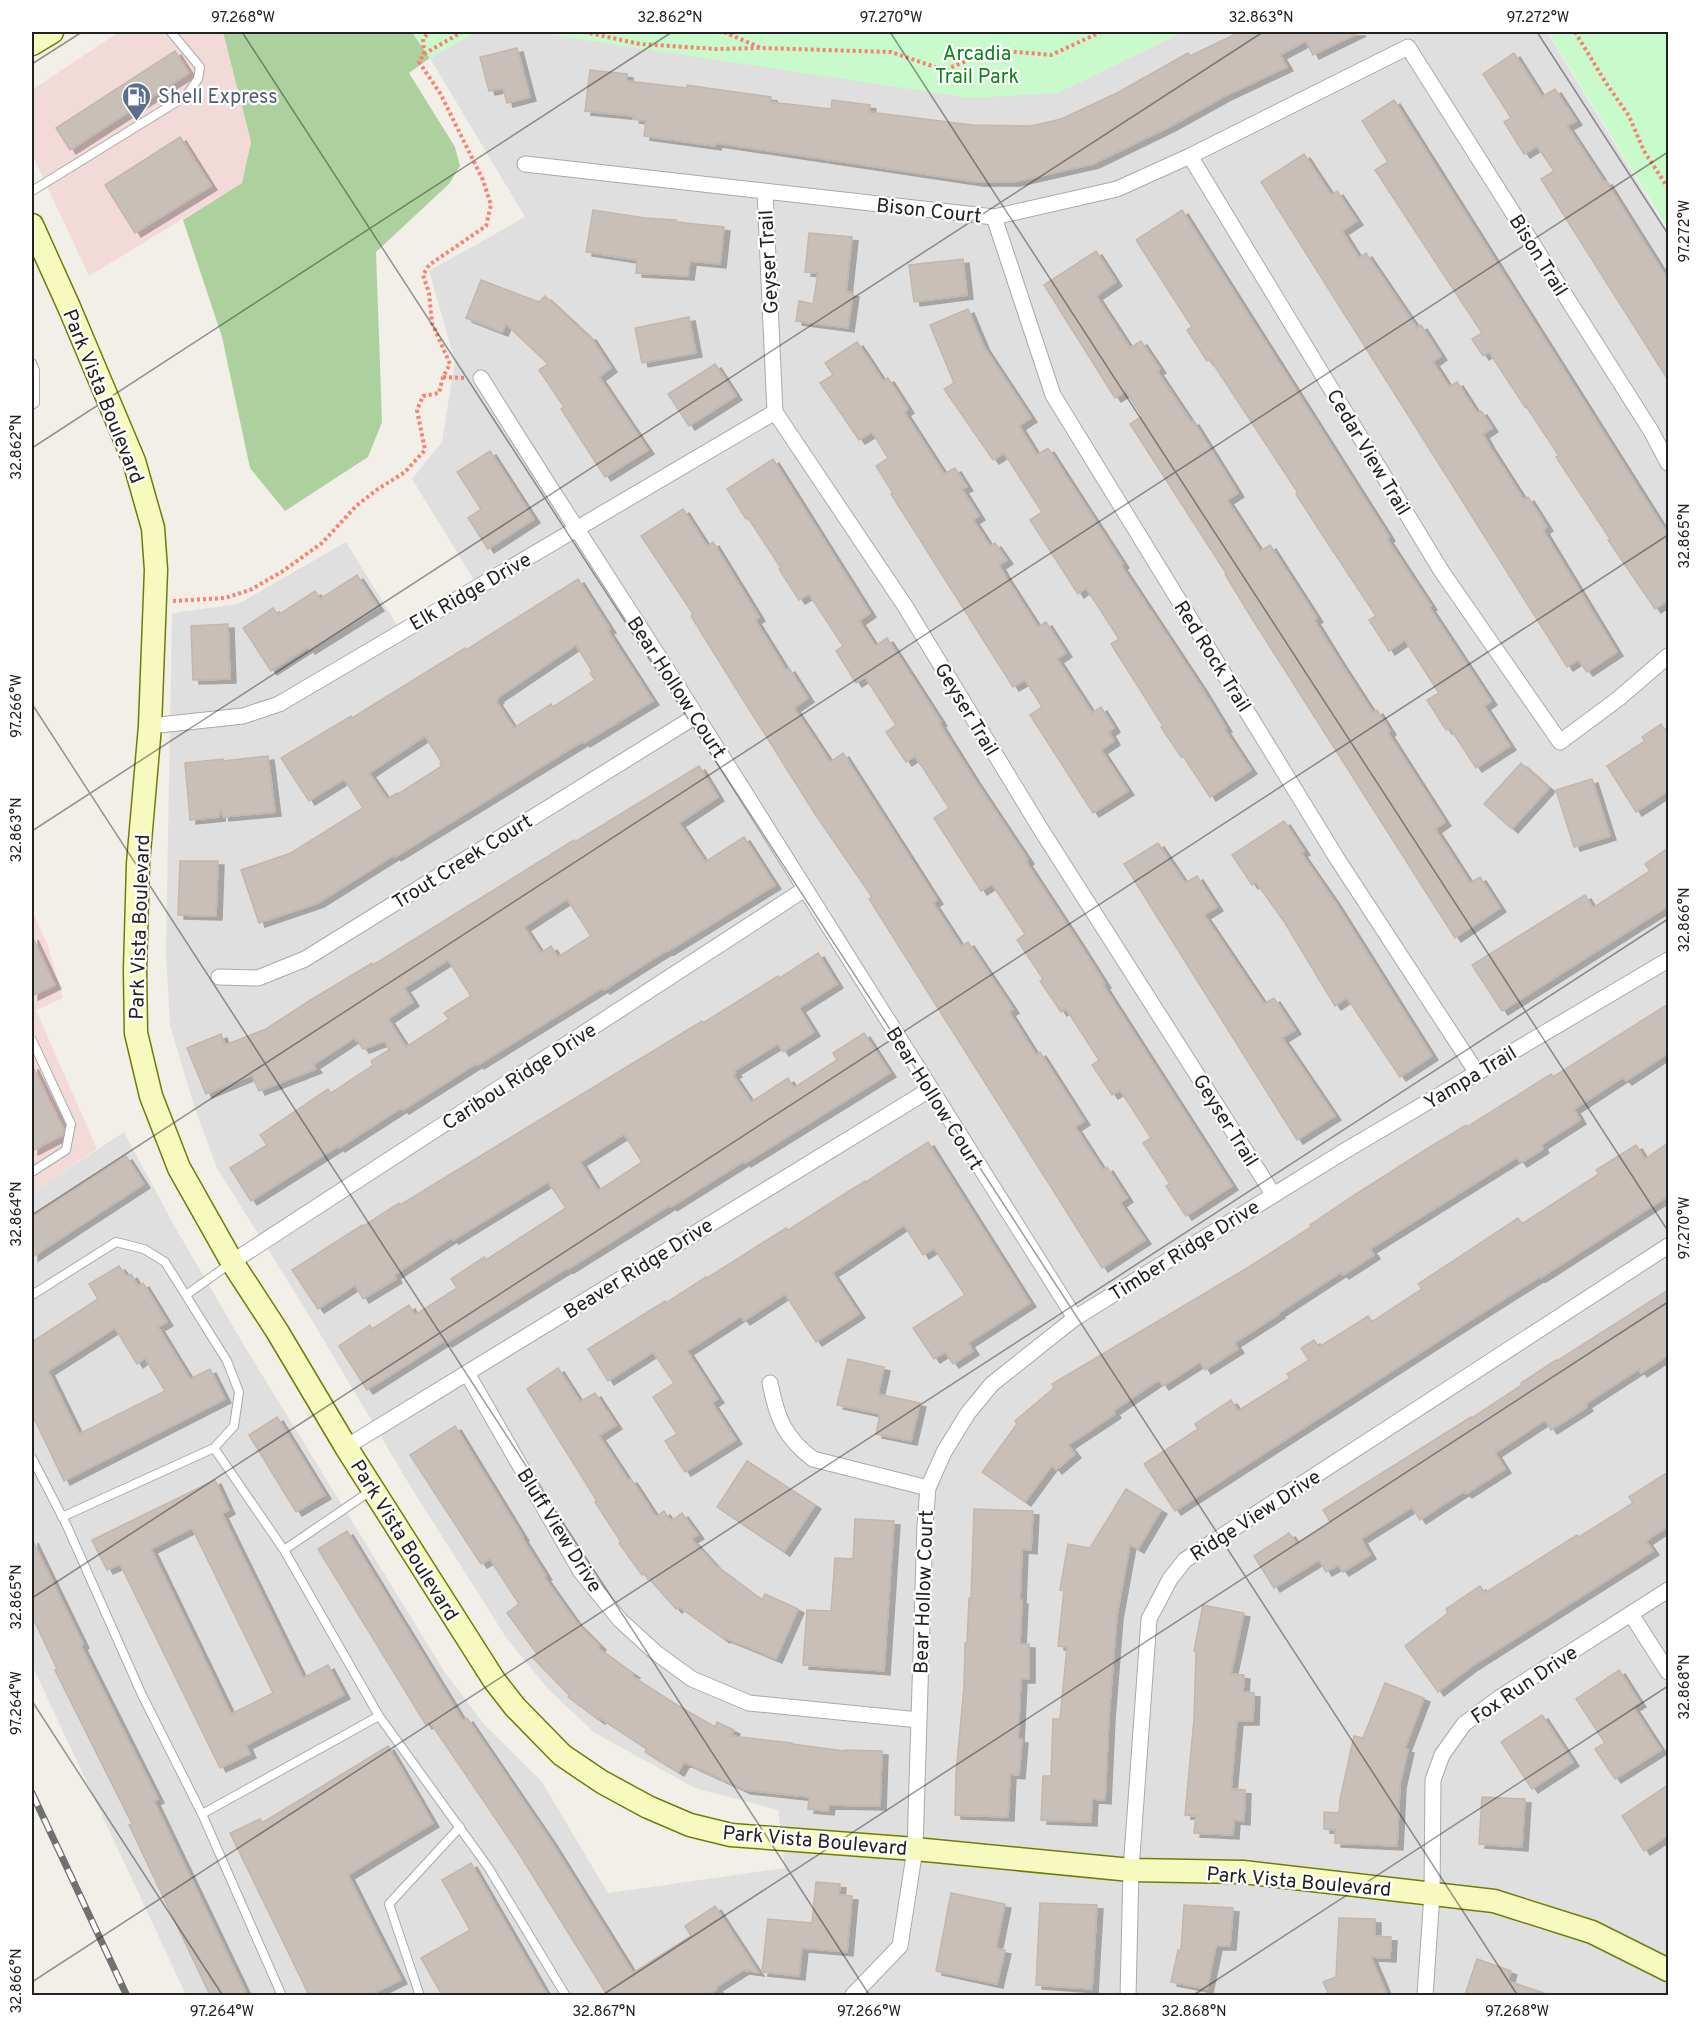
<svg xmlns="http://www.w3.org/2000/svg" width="1700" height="2027" viewBox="0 0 1700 2027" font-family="Overpass,sans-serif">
  <defs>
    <filter id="shadow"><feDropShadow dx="6" dy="4" stdDeviation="0" flood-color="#0004"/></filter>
  </defs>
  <rect width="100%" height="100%" fill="#f2efe9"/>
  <path fill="#e0dfdf" d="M476 32H547L564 37 1057 93 1183 32H1547L1668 232V1995H186L32 1665V1193L124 1132 175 1227 245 1347 444 1671 483 1723 542 1782 608 1893 785 1868 778 1810 695 1788 595 1733 548 1689 507 1639 409 1484 307 1312 217 1168 195 1109 170 1025 166 953 172 613 238 604 346 542 397 625 474 580 412 479 442 442 455 361 429 271 525 217 430 58Z"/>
  <path fill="#f2dad9" d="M119 32H223L251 142 242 183 89 276 32 154V90Z
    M32 911 48 946 63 998 36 1010 97 1149 32 1193Z"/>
  <path fill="#add19e" d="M223 32H412L430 58 409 73 455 147 460 166 449 184 376 252 382 422 368 457 285 511 250 468 222 337 183 220 242 183 251 142Z"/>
  <path fill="#c8facc" d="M412 32H476L430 58Z
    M547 32H1183L1057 93 971 98 564 37Z
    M1548 32H1668V229Z"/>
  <path fill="#c7bfb8" stroke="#c4b6ab" stroke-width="1.5" fill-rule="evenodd" filter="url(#shadow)" d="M1240 32H1360L1313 55 1306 41 1280 55 1287 67 1225 96 1171 126 1093 164 1014 182H977L716 143 715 146 644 136 646 121 633 119 634 116 585 111 590 70 627 74V81L687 88V85L771 97 770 102 831 109 832 100 870 105 869 112 972 125 1031 126 1061 119 1117 93 1188 53 1190 56Z
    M517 48 530 97 507 103 503 88 489 91 480 57Z
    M175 51 189 73 70 150 56 128Z
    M1514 53 1542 97 1555 89 1576 121 1567 126 1604 182 1606 181 1668 280V380L1541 179 1554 171 1537 146 1524 154 1504 122 1511 118 1483 74Z
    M1394 100 1668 535V600L1655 609 1608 540 1610 539 1556 457 1559 456 1526 406 1525 407 1489 352 1483 356 1472 339 1482 333 1375 170 1388 162 1362 121Z
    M180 137 211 186 135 233 105 185Z
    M1304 154 1331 195 1337 191 1357 221 1342 231 1359 258 1366 253 1417 328 1421 325 1441 356 1433 362 1449 387 1457 382 1477 413 1481 411 1492 428 1483 434 1490 447 1524 500 1528 497 1547 527 1543 530 1617 652 1587 672 1578 660 1567 667 1261 182Z
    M593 210 645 218 676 220V222L724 227 720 264 690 261 688 276 636 273 637 260 586 252Z
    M1182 210 1389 537 1387 539 1431 606 1429 607 1491 701 1484 706 1510 746 1476 768 1450 728 1446 730 1427 700 1439 693 1405 640 1389 651 1369 620 1376 616 1323 536 1296 494 1298 493 1210 359 1207 361 1187 330 1192 327 1136 240Z
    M809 233 852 237 846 292 853 293 848 328 796 321 799 301 813 304 818 273 805 272Z
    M1096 251 1116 282 1096 296 1130 348 1141 341 1160 369 1157 371 1191 422 1193 421 1238 493 1227 500 1260 551 1270 545 1317 618 1314 620 1340 662 1373 713 1377 710 1390 731 1388 733 1445 822 1435 829 1470 883 1480 877 1500 908 1455 938 1251 617 1225 574 1226 573 1130 424 1142 416 1126 391 1115 398 1044 285Z
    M963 259 967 295 914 302 909 265Z
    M481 280 539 302 545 296 589 337 590 336 611 368 599 377 648 450 605 477 561 409 564 407 539 370 548 364 506 324 502 332 466 318Z
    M968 309 984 347 1031 418 1019 426 1037 455 1048 448 1123 564 1121 566 1201 687 1226 728 1224 729 1251 770 1210 797 1183 756 1181 757 1161 727 1163 726 1111 644 1119 639 1086 588 1078 594 1030 520 1042 512 1004 453 993 460 944 389 954 383 930 325Z
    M689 317 696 353 642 363 635 328Z
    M857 342 883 381 888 378 908 409 904 412 944 474 955 468 967 487 962 489 979 516 973 520 990 546 995 543 1007 560 999 565 1007 579 1038 627 1046 622 1066 653 1057 659 1092 713 1101 707 1114 728 1109 732 1114 741 1101 750 1128 791 1093 813 1030 715 1042 707 1025 680 1013 687 891 494 893 493 876 466 888 458 872 432 859 440 820 383 833 375 825 363Z
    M715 364 736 396 689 426 668 394Z
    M490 451 534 519 488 549 468 518 481 509 457 472Z
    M773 459 870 613 859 621 875 646 887 638 941 722 939 723 974 779 1028 860 1026 862 1079 943 1105 984 1103 985 1232 1186 1186 1216 1166 1186 1170 1184 1143 1143 1151 1138 1120 1090 1112 1095 1092 1065 1099 1060 1066 1009 1061 1012 1040 981 1043 979 1017 940 1025 934 992 884 981 891 934 818 949 808 915 756 906 762 886 732 896 725 865 677 856 683 836 651 843 646 809 594 799 600 779 569 781 568 748 518 746 519 727 489Z
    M683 509 707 546 713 542 759 617 755 620 786 670 789 668 808 698 794 708 830 762 843 753 937 900 933 903 961 946 968 942 1013 1009 1009 1012 1036 1055 1040 1052 1084 1121 1075 1127 1103 1170 1107 1167 1127 1198 1120 1203 1145 1240 1102 1268 869 899 872 897 815 814 742 698 691 616 693 614 641 536Z
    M357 575 378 607 309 650 308 647 271 671 243 628 273 608 278 615 315 591 320 599Z
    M578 579 610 629 607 630 653 701 584 743 583 741 395 857 394 855 318 903 259 923 241 870 291 853 363 808 344 779 309 801 281 758 351 716 352 718 465 648 466 650ZM576 645 592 671 590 673 595 680 553 707 551 704 514 728 496 701 498 699 497 698ZM425 736 442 763 440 764 442 766 398 794 397 793 387 799 369 773Z
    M228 624 230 679 193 680 191 626Z
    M1661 724 1668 736V791L1636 812 1607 766 1645 741 1642 737Z
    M268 756 275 812 223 817 220 807 219 817 190 820 185 763 223 759V761Z
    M1521 763 1549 788 1512 829 1484 804Z
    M699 766 718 797 679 823 705 862 744 837 775 885 668 951 667 950 604 990 602 988 478 1065 477 1063 403 1110 401 1108 339 1148 338 1146 251 1201 230 1168 267 1145 260 1135 328 1089 331 1093 373 1065 371 1061 389 1050 385 1041 363 1049 357 1040 356 1041 354 1038 313 1065 316 1069 259 1091 252 1075 206 1094 187 1048 221 1034 225 1045 266 1029 309 1001 372 963 373 965 574 840 575 842ZM567 899 591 936 558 957 551 946 541 953 524 927ZM448 960 471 996 444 1013 449 1019 406 1047 388 1019 413 1002 404 988Z
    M1592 779 1610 836 1574 847 1556 790Z
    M1284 821 1304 851 1301 853 1335 902 1432 1056 1400 1077 1347 998 1335 1006 1285 923 1256 882 1252 885 1232 855Z
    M1158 843 1185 883 1197 876 1217 907 1204 915 1264 1004 1274 998 1295 1030 1282 1038 1335 1116 1297 1140 1124 864Z
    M1668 848V906L1502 1011 1472 965 1585 895 1593 908 1650 871 1645 864Z
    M180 861H218L216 916 178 915Z
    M32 936 55 985 32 996Z
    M818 953 837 984 799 1008 814 1032 783 1052 778 1044 734 1071 736 1073 733 1075 751 1102 788 1078 794 1088 837 1060 833 1053 864 1033 890 1073 745 1163 744 1161 671 1207 670 1205 568 1269 567 1268 446 1343 444 1341 367 1390 339 1346 370 1325 372 1329 409 1305 415 1315 457 1288 451 1279 484 1257 486 1260 566 1208 548 1182 453 1240 451 1238 394 1275 396 1279 363 1299 355 1285 318 1309 292 1270 362 1225V1227L399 1203 400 1205 702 1021 703 1023 778 976 780 978ZM624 1134 642 1162 598 1191 580 1162Z
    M1668 1004V1053L1626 1081 1623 1077 1574 1109 1580 1120 1541 1145 1543 1149 1521 1163 1517 1157 1370 1249 1374 1255 1343 1275 1341 1272 1278 1313 1279 1314 1234 1343 1238 1349 1205 1370 1200 1362 1163 1386 1159 1380 1113 1411 1115 1414 1068 1445 1075 1454 1056 1470 1052 1465 1025 1502 982 1472 1017 1424 1015 1421 1054 1388 1052 1384 1249 1267 1311 1227 1310 1225 1353 1196 1425 1150 1466 1125 1467 1127 1551 1074 1553 1077Z
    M32 1065 64 1130 63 1135 32 1151Z
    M928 1142 1030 1303 968 1343 973 1351 953 1364 945 1352 934 1359 913 1328 965 1295 934 1248 923 1255 904 1225 832 1273 859 1314 816 1342 785 1294 744 1321 741 1316 687 1351 718 1399 712 1403 736 1440 685 1472 665 1441 677 1434 653 1397 674 1383 653 1352 608 1381 588 1349 665 1301 666 1303 706 1277 707 1278 786 1228 788 1230 865 1181 866 1182Z
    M1668 1143V1196L1540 1278 1539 1277 1466 1323 1175 1511 1144 1464 1198 1429 1195 1424 1231 1400 1238 1411 1290 1378 1287 1374 1309 1360 1301 1348 1314 1340 1319 1347 1368 1316 1372 1322 1422 1289 1418 1284 1518 1218 1522 1224 1599 1174 1596 1170 1636 1145 1645 1159Z
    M126 1156 144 1184 32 1257V1217Z
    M119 1266 127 1277 131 1274 138 1286 143 1283 167 1322 158 1327 190 1379 210 1369 225 1399 64 1481 32 1414V1342L98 1299 89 1284ZM115 1328 137 1364 145 1358 165 1391 79 1434 48 1371Z
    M1668 1290V1355L1641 1373 1639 1369 1585 1404 1587 1407 1551 1430 1545 1420 1495 1453 1505 1469 1466 1494 1464 1491 1420 1520 1412 1507 1361 1539 1370 1555 1343 1572 1338 1565 1326 1572 1319 1560 1274 1588 1254 1556 1289 1533 1297 1544 1331 1523 1323 1510 1471 1417 1472 1418 1522 1385 1521 1383 1556 1360 1557 1361Z
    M848 1359 884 1367 878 1394 920 1403 911 1441 876 1434 880 1414 837 1405Z
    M558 1368 580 1402 595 1393 616 1425 599 1436 628 1480 631 1479 656 1517 664 1511 671 1521 682 1513 698 1535 691 1539 715 1565 762 1600 765 1594 798 1609 776 1659 725 1638 724 1639 679 1607 676 1609 644 1573 642 1575 619 1543 621 1542 595 1502 597 1501 527 1389Z
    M277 1417 325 1495 296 1512 249 1435Z
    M455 1426 523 1537 522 1538 546 1576 544 1577 576 1622 600 1646 598 1648 634 1674 632 1676 675 1704 715 1727 717 1722 734 1730 731 1736 792 1743V1744L845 1751V1750L882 1751 880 1806 829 1805 828 1811 808 1809 809 1797 745 1790 684 1762 678 1772 645 1752 647 1749 600 1718 599 1720 568 1697 569 1695 533 1658 537 1654 507 1613 519 1604 490 1559 481 1564 410 1455Z
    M747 1461 815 1505 784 1552 717 1507Z
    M1668 1472V1526L1646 1541 1653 1551 1472 1666 1438 1692 1405 1646 1448 1613 1446 1609 1480 1586 1485 1593 1577 1535 1579 1537 1633 1503 1629 1497Z
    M215 1480 229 1510 222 1514 303 1678 328 1665 344 1695 246 1745 250 1754 220 1768 120 1564 107 1570 92 1540ZM192 1528 273 1693 231 1714 151 1549Z
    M1126 1489 1161 1510 1138 1549 1130 1544 1117 1615 1109 1715 1105 1800 1092 1799 1091 1822 1041 1820 1043 1776H1051L1053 1719H1060L1067 1647 1058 1646 1064 1591 1060 1590 1068 1544 1090 1548Z
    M974 1509 1033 1511 1031 1550 1022 1549 1020 1600H1022L1020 1644H1029V1679H1021L1018 1739H1022L1019 1775 1010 1774 1008 1817 955 1815 956 1773 964 1686 965 1643H967L969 1598H971Z
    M855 1519 894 1521 884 1671 803 1665 807 1610 831 1611 835 1558 853 1559Z
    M347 1531 463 1721 467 1718 550 1840 633 1973 691 1936 685 1926 715 1906 758 1972 743 1970 716 1987 717 1989 707 1995H607L518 1852 430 1722 426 1725 318 1549Z
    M32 1539 83 1644 81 1646 158 1799 154 1801 247 1995H210L129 1825 132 1824 55 1670 57 1669 32 1616Z
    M1203 1605 1244 1613 1231 1674 1244 1675 1243 1692 1254 1693 1253 1721H1237L1231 1789 1245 1790 1244 1821 1234 1820 1233 1835 1194 1833 1196 1816 1185 1815 1194 1719 1196 1651H1194Z
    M1619 1670 1640 1703 1633 1707 1661 1750 1615 1779 1595 1749 1605 1743 1576 1699Z
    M1385 1683 1424 1698 1405 1748 1408 1749 1400 1784 1397 1846 1335 1843V1830L1324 1829V1812L1339 1813 1340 1799 1354 1736 1363 1738Z
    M1542 1715 1573 1762 1532 1789 1501 1742Z
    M388 1746 433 1823 348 1875 401 1980 370 1995H309L230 1833 260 1819 262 1823Z
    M1668 1785V1835L1644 1851 1622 1816Z
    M1482 1797 1525 1799 1522 1847 1479 1844Z
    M471 1863 547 1995H442L421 1958 470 1930 442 1880Z
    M816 1882 840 1884 839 1895 852 1896 847 1952 802 1948 799 1976 762 1972 768 1919 812 1923Z
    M951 1893 1005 1904 996 1948 1005 1950 997 1984 936 1971Z
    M1040 1903 1097 1905 1092 1989 1036 1985Z
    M1184 1905 1233 1908 1230 1946H1216L1207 1989 1171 1982 1178 1950H1181Z
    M1339 1918 1375 1919V1936L1391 1937 1390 1958 1371 1957 1387 1995H1329L1323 1982 1336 1977Z
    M1477 1959 1511 1971 1508 1981 1544 1993 1543 1995H1465Z"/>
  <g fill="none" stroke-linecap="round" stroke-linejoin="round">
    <defs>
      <path id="lane" d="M32 191 186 96 198 79 200 67 171 32
        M32 363 35 370V403L32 405
        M32 1040 71 1124 66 1150 32 1172
        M32 1295 116 1242 144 1249 165 1262 227 1361 239 1392 234 1426 214 1448 284 1550 379 1716 488 1867 566 1996
        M186 1295 231 1263
        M32 1458 66 1524 142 1695 202 1814 282 1996
        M62 1517 214 1448
        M284 1550 372 1490
        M202 1814 379 1716
        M420 1996 389 1904 460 1827"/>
      <path id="street" d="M1190 156 1442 572 1560 742 1618 699 1668 656
        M525 164 994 217 1117 189 1190 156 1408 47 1651 431 1668 463
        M765 192 775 412 905 606 1040 828 1273 1194
        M994 217 1053 395 1338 860 1477 1073
        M481 378C552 492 626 604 697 717 824 917 948 1119 1075 1318
        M150 726 243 716 279 704 775 412
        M219 977 258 978 305 959 696 716
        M232 1262 805 889
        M467 1373 581 1572 620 1620 655 1652 692 1679 749 1703 919 1720
        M770 1383C777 1418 784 1437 813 1459L928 1488
        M346 1447 929 1090
        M1631 1614 1668 1672
        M852 1996 900 1946 915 1849 925 1525 928 1488 944 1452 968 1413 992 1384 1075 1318 1343 1152 1668 960
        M1128 1996 1131 1870 1149 1619 1170 1579 1185 1560 1668 1246
        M1425 1996 1432 1894 1433 1780 1442 1755 1464 1724 1499 1698 1668 1590"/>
      <path id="secondary" d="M32 44 52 32
        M32 225 69 307 134 461 153 528 156 570 150 726 138 864 135 970 136 1033 151 1096 179 1168 232 1262 277 1331 346 1447 494 1680 515 1707 562 1755 602 1782 648 1807 690 1825 731 1835 915 1849 1131 1870 1243 1872 1494 1901 1592 1932 1668 1970"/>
    </defs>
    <use href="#lane" stroke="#a9a9a9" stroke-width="10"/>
    <use href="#street" stroke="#a9a9a9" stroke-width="17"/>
    <use href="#secondary" stroke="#707d05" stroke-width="25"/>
    <path stroke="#fa8072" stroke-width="4" stroke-dasharray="3 3" stroke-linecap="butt" d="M584 32 640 44 716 49 760 48
      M724 32 761 48 891 52 944 70 994 50 1051 55 1101 32
      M1575 32 1606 83 1629 116 1644 151 1668 188
      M424 54 423 39 429 32
      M443 377 466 378
      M173 601 225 598 250 590 283 571 322 543 356 506 378 489 405 472 425 450 417 410 423 396 439 393 443 377 450 364 432 323 429 293 423 275 429 265 486 226 491 205 483 180 440 93 419 62 424 54 462 32"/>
    <use href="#lane" stroke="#fff" stroke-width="8"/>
    <use href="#street" stroke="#fff" stroke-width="15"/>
    <use href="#secondary" stroke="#f7fabf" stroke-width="22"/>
    <defs>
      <path id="rail" d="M32 1793 127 1996"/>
    </defs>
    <use href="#rail" stroke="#707070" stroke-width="7"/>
    <use href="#rail" stroke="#fff" stroke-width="4.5" stroke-dasharray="14" stroke-linecap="butt"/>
  </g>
  <path fill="none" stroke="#222" stroke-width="1.5" stroke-opacity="0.45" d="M242 32 1518 1996M890 32 1668 1231M1537 32 1668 234M32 64 82 32M32 448 672 32M32 704 870 1996M32 831 1263 32M32 1215 1668 152M32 1598 1668 535M32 1701 223 1996M32 1982 1668 919M601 1996 1668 1302M1192 1996 1668 1686"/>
  <defs>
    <symbol id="fuel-pin" viewBox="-11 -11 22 30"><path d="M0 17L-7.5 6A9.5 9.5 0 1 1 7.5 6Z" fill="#5c6f8a" stroke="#fff"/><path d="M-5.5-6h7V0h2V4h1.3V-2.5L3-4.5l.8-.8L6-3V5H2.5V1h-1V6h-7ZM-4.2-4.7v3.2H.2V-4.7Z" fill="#fff"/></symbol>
  </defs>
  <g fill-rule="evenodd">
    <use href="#fuel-pin" x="120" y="80" width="33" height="45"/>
  </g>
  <g text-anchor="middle" stroke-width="4.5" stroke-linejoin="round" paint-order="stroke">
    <g font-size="20" fill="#0c8416" stroke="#fff">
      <text x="977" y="60">Arcadia<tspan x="977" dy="23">Trail Park</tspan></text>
    </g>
    <g font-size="20" fill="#4e5e75" stroke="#fff" text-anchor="start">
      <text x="158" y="103">Shell Express</text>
    </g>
    <g font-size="20" fill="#222" stroke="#fff">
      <text transform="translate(929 210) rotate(6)" y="7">Bison Court</text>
      <text transform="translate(1539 255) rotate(58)" y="7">Bison Trail</text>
      <text transform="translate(768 262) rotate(-93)" y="7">Geyser Trail</text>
      <text transform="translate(104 396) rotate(68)" y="7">Park Vista Boulevard</text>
      <text transform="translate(1369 452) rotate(59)" y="7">Cedar View Trail</text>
      <text transform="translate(470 591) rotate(-30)" y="7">Elk Ridge Drive</text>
      <text transform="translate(1213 656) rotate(58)" y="7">Red Rock Trail</text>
      <text transform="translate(677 687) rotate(57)" y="7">Bear Hollow Court</text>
      <text transform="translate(967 709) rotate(59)" y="7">Geyser Trail</text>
      <text transform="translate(462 861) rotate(-32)" y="7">Trout Creek Court</text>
      <text transform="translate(139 927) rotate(-88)" y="7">Park Vista Boulevard</text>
      <text transform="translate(519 1076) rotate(-33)" y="7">Caribou Ridge Drive</text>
      <text transform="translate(1470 1077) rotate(-31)" y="7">Yampa Trail</text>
      <text transform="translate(935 1098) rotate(58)" y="7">Bear Hollow Court</text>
      <text transform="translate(1226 1120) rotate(58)" y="7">Geyser Trail</text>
      <text transform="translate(1184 1250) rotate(-32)" y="7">Timber Ridge Drive</text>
      <text transform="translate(638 1268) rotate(-32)" y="7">Beaver Ridge Drive</text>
      <text transform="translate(1255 1515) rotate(-33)" y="7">Ridge View Drive</text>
      <text transform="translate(560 1530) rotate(58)" y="7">Bluff View Drive</text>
      <text transform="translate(405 1540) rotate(58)" y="7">Park Vista Boulevard</text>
      <text transform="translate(923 1592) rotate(-88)" y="7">Bear Hollow Court</text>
      <text transform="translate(1524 1684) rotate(-34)" y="7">Fox Run Drive</text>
      <text transform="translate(815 1840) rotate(5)" y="7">Park Vista Boulevard</text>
      <text transform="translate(1299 1881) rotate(5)" y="7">Park Vista Boulevard</text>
    </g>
  </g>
  <rect width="1700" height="2027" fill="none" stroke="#ffffff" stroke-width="66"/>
  <rect x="33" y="33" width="1634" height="1961" fill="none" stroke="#222" stroke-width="2"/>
  <g font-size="15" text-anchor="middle" fill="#222">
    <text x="243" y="22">97.268°W</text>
    <text x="670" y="22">32.862°N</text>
    <text x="891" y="22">97.270°W</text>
    <text x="1261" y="22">32.863°N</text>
    <text x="1538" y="22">97.272°W</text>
    <text transform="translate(1684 231) rotate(-90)" y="5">97.272°W</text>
    <text transform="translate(16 447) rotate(-90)" y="5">32.862°N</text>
    <text transform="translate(1684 536) rotate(-90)" y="5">32.865°N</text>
    <text transform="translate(16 706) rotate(-90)" y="5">97.266°W</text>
    <text transform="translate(16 830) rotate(-90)" y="5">32.863°N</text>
    <text transform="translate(1684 920) rotate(-90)" y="5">32.866°N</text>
    <text transform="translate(16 1214) rotate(-90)" y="5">32.864°N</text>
    <text transform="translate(1684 1228) rotate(-90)" y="5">97.270°W</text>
    <text transform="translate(16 1597) rotate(-90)" y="5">32.865°N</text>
    <text transform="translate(1684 1687) rotate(-90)" y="5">32.868°N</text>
    <text transform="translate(16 1703) rotate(-90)" y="5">97.264°W</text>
    <text transform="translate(16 1981) rotate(-90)" y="5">32.866°N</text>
    <text x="222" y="2016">97.264°W</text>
    <text x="604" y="2016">32.867°N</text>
    <text x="869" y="2016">97.266°W</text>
    <text x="1194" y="2016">32.868°N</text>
    <text x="1517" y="2016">97.268°W</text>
  </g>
</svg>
